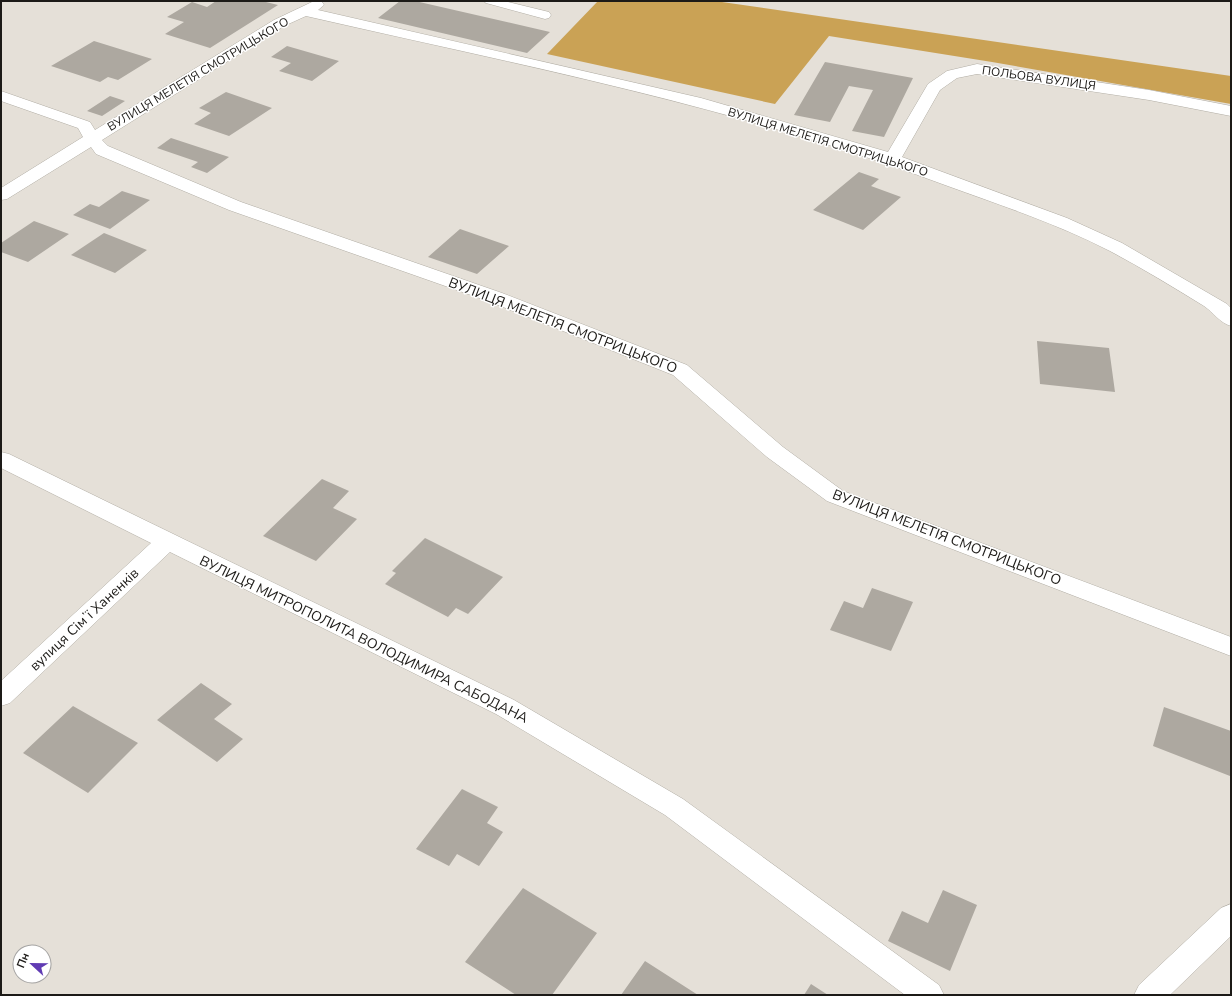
<svg xmlns="http://www.w3.org/2000/svg" width="1232" height="996" viewBox="0 0 1232 996" font-family="'Nunito Sans',sans-serif">
  <rect width="100%" height="100%" fill="#e5e0d8"/>
  <path fill="#caa255" d="M598 1H715L1231 76V104L992 62 829 36 775 104 547 54Z"/>
  <path fill="#ada8a0" d="M216 1H262L278 5 210 48 165 34 184 22 167 17 192 2 207 7Z
    M400 1H415L550 32 527 53 378 18Z
    M94 41 152 59 118 80 108 77 100 82 51 66Z
    M287 46 339 61 312 81 279 71 291 63 271 57Z
    M825 62 913 78 884 137 852 131 873 90 849 86 830 122 794 115Z
    M226 92 272 108 229 136 194 124 211 113 199 108Z
    M110 96 125 101 102 116 87 111Z
    M171 138 229 157 207 173 191 167 198 162 157 148Z
    M859 172 879 179 871 186 901 197 863 230 813 210Z
    M122 191 150 200 110 229 73 215 90 204 99 207Z
    M34 221 69 234 28 262 1 252V243Z
    M460 229 509 246 477 274 428 257Z
    M104 233 147 250 115 273 71 255Z
    M1037 341 1109 348 1115 392 1040 384Z
    M322 479 349 491 333 508 357 519 316 561 263 536Z
    M425 538 503 577 468 614 456 608 448 617 385 584 396 573 392 571Z
    M872 588 913 602 891 651 830 630 844 601 863 608Z
    M201 683 232 704 214 719 243 739 217 762 157 720Z
    M73 706 138 743 88 793 23 753Z
    M1164 707 1231 731 1230 776 1153 746Z
    M462 789 498 807 487 823 503 832 479 866 457 854 449 866 416 849Z
    M523 888 597 933 552 995H516L465 962Z
    M943 890 977 905 950 971 888 941 902 911 928 923Z
    M645 961 698 995H621Z
    M811 984 828 995H804Z"/>
  <g fill="none" stroke-linecap="round" stroke-linejoin="round">
    <defs>
      <path id="service" d="M484 1H504L549 12 551 15 549 18 545 19 486 3Z"/>
      <path id="minor" d="M318 1 322 2 324 5 318 10 701 98 888 152 928 84 947 71 977 64 1149 90 1231 106V116L1149 100 977 74 957 78 940 90 902 157 1067 218 1122 243 1227 304 1231 308V326C1220 323 1213 312 1204 306 1173 287 1142 268 1110 251 1058 224 1000 205 945 185 739 107 520 65 306 16L284 26 102 140 108 146 241 202 502 293 687 365 783 447 843 491 1231 637V656L827 501 767 457 673 375 488 301 229 210 96 154 91 147 7 199 1 200V188L83 137 78 128 1 101V91L90 122 95 130 274 20 312 2Z
        M1 452 9 454 514 700 683 799 939 985 944 995H905L665 815 496 714 170 552 10 703 1 706V681L151 543 1 468Z
        M1231 904V936L1170 995H1134L1139 985 1221 908Z"/>
    </defs>
    <use href="#service" stroke="#b1ada4" stroke-width="1"/>
    <use href="#minor" stroke="#b1ada4" stroke-width="1"/>
    <use href="#service" fill="#fff" fill-rule="evenodd"/>
    <use href="#minor" fill="#fff" fill-rule="evenodd"/>
  </g>
  <g text-anchor="middle" stroke-width="3" stroke-linejoin="round" paint-order="stroke">
    <g font-size="12" fill="#1c1a17" stroke="#fff">
      <text transform="translate(198 74) rotate(-31)" y="4">ВУЛИЦЯ МЕЛЕТІЯ СМОТРИЦЬКОГО</text>
      <text transform="translate(1039 78) rotate(8)" y="4">ПОЛЬОВА ВУЛИЦЯ</text>
      <text transform="translate(828 142) rotate(17)" y="4">ВУЛИЦЯ МЕЛЕТІЯ СМОТРИЦЬКОГО</text>
    </g>
    <g font-size="14" fill="#1c1a17" stroke="#fff">
      <text transform="translate(563 325) rotate(21)" y="5">ВУЛИЦЯ МЕЛЕТІЯ СМОТРИЦЬКОГО</text>
      <text transform="translate(947 537) rotate(21)" y="5">ВУЛИЦЯ МЕЛЕТІЯ СМОТРИЦЬКОГО</text>
      <text transform="translate(84 619) rotate(-43)" y="5">вулиця Сімʼї Ханенків</text>
      <text transform="translate(364 639) rotate(26)" y="5">ВУЛИЦЯ МИТРОПОЛИТА ВОЛОДИМИРА САБОДАНА</text>
    </g>
  </g>
  <rect width="1232" height="996" fill="none" stroke="#1c1a17" stroke-width="4"/>
  <g transform="translate(32 964) rotate(292)"><circle r="19" fill="#ffffff" stroke="#a4a3a2"/>
  <path d="M0-3L7 15L0 10L-7 15Z" fill="#603bb3"/>
  <text y="-6" font-size="11" font-weight="bold" text-anchor="middle" fill="#1c1a17">Пн</text>
  </g>
</svg>
